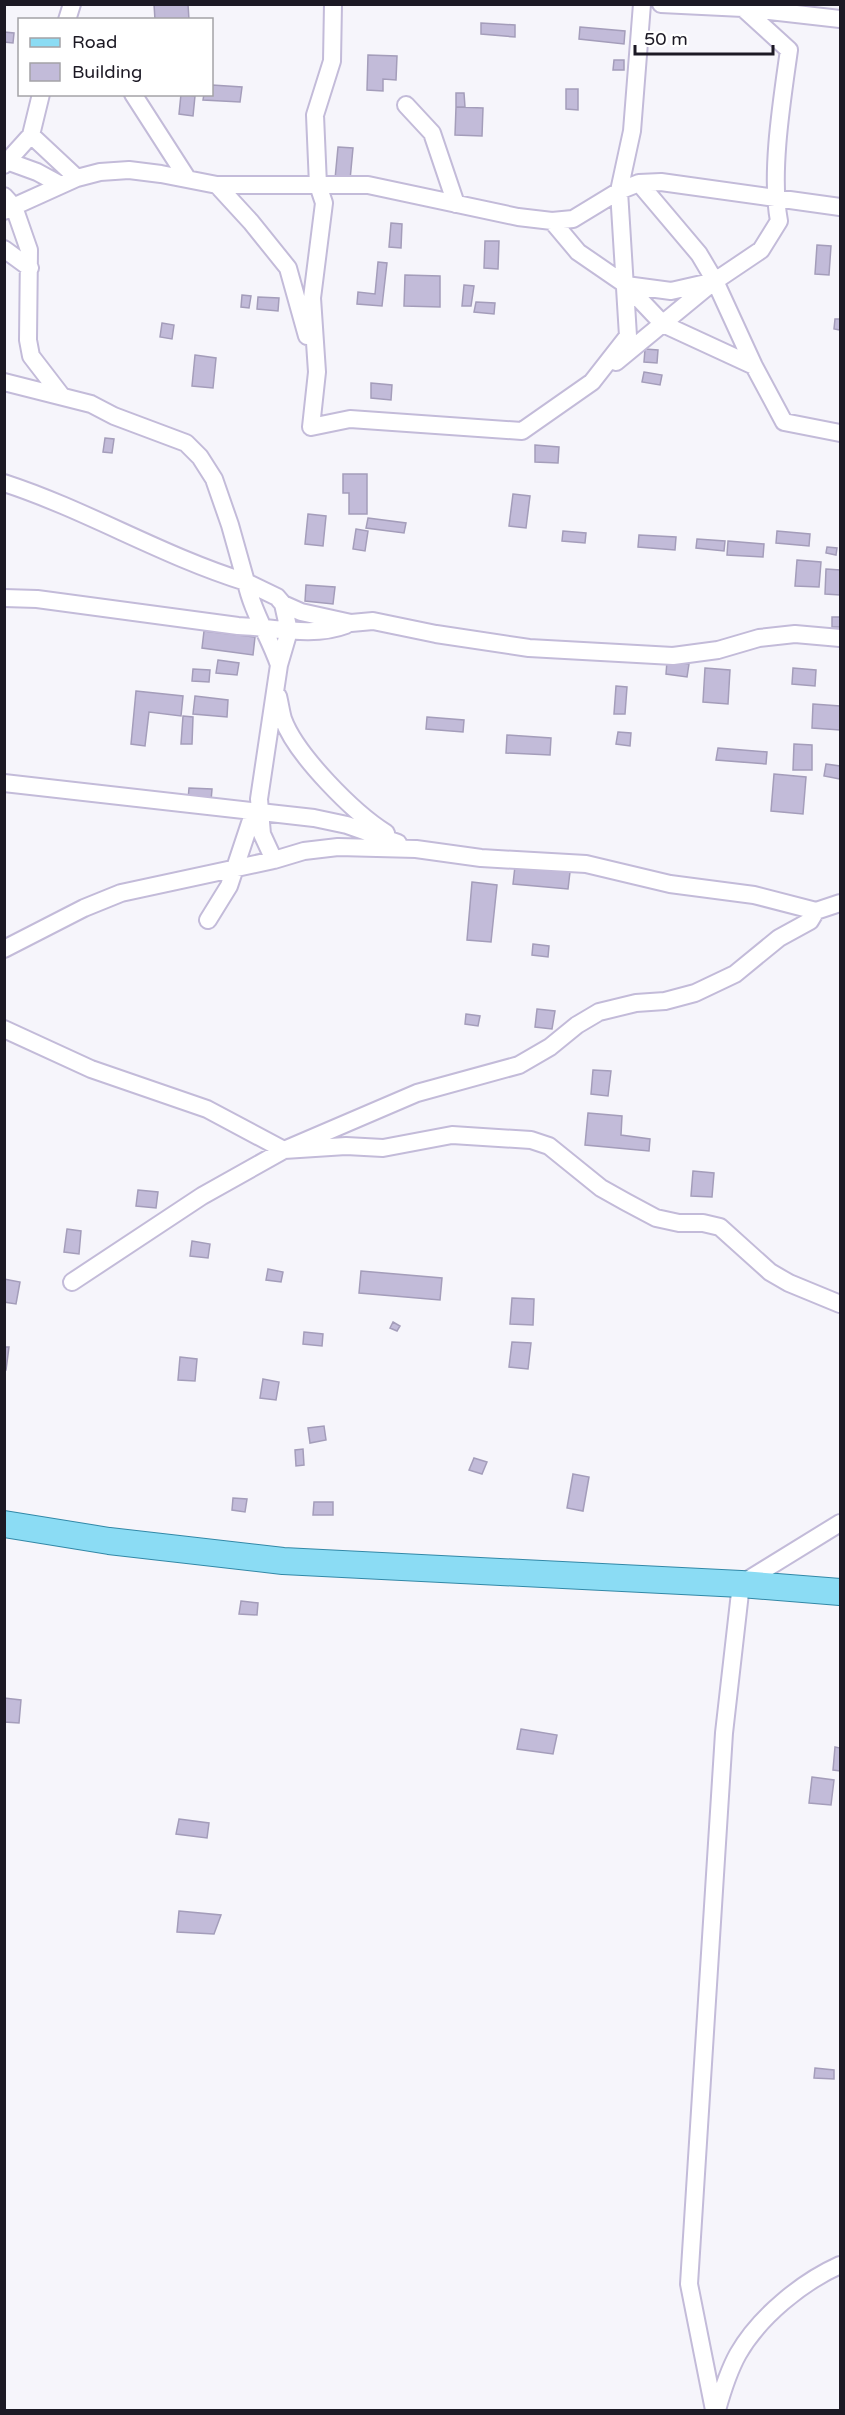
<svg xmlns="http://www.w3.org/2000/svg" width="845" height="2415" viewBox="0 0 845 2415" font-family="'Varela Round',sans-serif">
  <rect width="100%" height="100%" fill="#f6f5fb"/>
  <path fill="#c2bbd9" stroke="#a49dba" stroke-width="1.5" d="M154 4H188L189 20H155Z
    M481 23 515 25V37L481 34Z
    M580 27 625 31 624 44 579 39Z
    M4 32 14 33 13 43 4 42Z
    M368 55 397 56 396 80 383 79V91L367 90Z
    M614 60H624V70H613Z
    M212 85 242 87 240 102 203 100 204 94H212Z
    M566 89H578V110L566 109Z
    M456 93H464L465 107H456Z
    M181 94 195 96 193 116 179 114Z
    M456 107 483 108 482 136 455 135Z
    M338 147 353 148 350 180 335 179Z
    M391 223 402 224 401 248 389 247Z
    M485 241H499L498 269 484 268Z
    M817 245 831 246 829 275 815 274Z
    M378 262 387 263 382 306 357 304 358 292 375 294Z
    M405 275 440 276V307L404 306Z
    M464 285 474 286 471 306H462Z
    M242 295 251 296 249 308 241 307Z
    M258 297 279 298 278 311 257 309Z
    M476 302 495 303 494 314 474 312Z
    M835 319H840V330L834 329Z
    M162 323 174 325 172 339 160 337Z
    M645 349 658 350 657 363 644 362Z
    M195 355 216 358 213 388 192 386Z
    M644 372 662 375 660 385 642 382Z
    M371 383 392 385 391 400 371 398Z
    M105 438 114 439 112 453 103 452Z
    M535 445 559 447 558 463 535 462Z
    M343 474H367V514H349V493H343Z
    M513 494 530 496 526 528 509 526Z
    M308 514 326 516 323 546 305 544Z
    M368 518 406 523 404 533 366 528Z
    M356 529 368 531 365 551 353 549Z
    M563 531 586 533 585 543 562 541Z
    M777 531 810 534 809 546 776 543Z
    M639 535 676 537 675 550 638 547Z
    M697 539 725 541 724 551 696 548Z
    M728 541 764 544 763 557 727 555Z
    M827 547 837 548 836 555 826 553Z
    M797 560 821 562 819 587 795 586Z
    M826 569 840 570V595L825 594Z
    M306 585 335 587 333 604 305 601Z
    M832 617H840V627H832Z
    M204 631 255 637 253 655 202 648Z
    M218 660 239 663 237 675 216 673Z
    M667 661 689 664 687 677 666 674Z
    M705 668 730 670 728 704 703 702Z
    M793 668 816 670 815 686 792 684Z
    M193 669 210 670 209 682 192 681Z
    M616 686 627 687 625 714H614Z
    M136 691 183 696 181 716 149 712 145 746 131 744Z
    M195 696 228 700 227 717 193 714Z
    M813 704 840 706V730L812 728Z
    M183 716 193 717 192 744H181Z
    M427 717 464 720 463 732 426 729Z
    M618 732 631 733 630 746 616 744Z
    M507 735 551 738 550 755 506 753Z
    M794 744 812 745V770H793Z
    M718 748 767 752 766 764 716 760Z
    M826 764 840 766V779L824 776Z
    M774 774 806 777 803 814 771 811Z
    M189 788 212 789 211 801 188 800Z
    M515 866 570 872 568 889 513 884Z
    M472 882 497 885 491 942 467 940Z
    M533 944 549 946 548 957 532 955Z
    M537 1009 555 1011 552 1029 535 1027Z
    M466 1014 480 1016 478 1026 465 1024Z
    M593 1070 611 1071 608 1096 591 1094Z
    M588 1113 622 1116 621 1135 650 1139 649 1151 585 1145Z
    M693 1171 714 1173 712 1197 691 1196Z
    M138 1190 158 1192 156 1208 136 1206Z
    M67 1229 81 1231 79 1254 64 1252Z
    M192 1241 210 1244 208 1258 190 1256Z
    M268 1269 283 1272 281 1282 266 1280Z
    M361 1271 442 1278 440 1300 359 1293Z
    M4 1279 20 1282 16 1304 4 1302Z
    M512 1298 534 1299 533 1325 510 1324Z
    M393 1322 400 1326 397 1331 390 1328Z
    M304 1332 323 1334 322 1346 303 1344Z
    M512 1342 531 1343 528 1369 509 1367Z
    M4 1347H9L6 1370H4Z
    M180 1357 197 1359 195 1381 178 1380Z
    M263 1379 279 1382 276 1400 260 1398Z
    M324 1426 326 1440 310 1443 308 1428Z
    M303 1449 304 1465 296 1466 295 1450Z
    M474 1458 487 1462 482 1474 469 1470Z
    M573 1474 589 1477 583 1511 567 1508Z
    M233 1498 247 1499 245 1512 232 1510Z
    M314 1502H333V1515H313Z
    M241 1601 258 1603 257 1615 239 1614Z
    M4 1698 21 1700 19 1723 4 1722Z
    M521 1729 557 1735 553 1754 517 1749Z
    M835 1747 840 1748V1771L833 1770Z
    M812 1777 834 1780 831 1805 809 1803Z
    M179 1819 209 1823 207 1838 176 1834Z
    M179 1911 221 1915 214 1934 177 1932Z
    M815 2068 834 2070V2079L814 2078Z"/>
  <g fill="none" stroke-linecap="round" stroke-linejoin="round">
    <defs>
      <path id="street" d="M333 4 332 61 315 115 318 185 324 203 312 298 317 372 311 427 350 419 522 431 592 382 628 336 619 191 632 131 642 4
        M661 4 743 8 840 19
        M67 20 72 4
        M41 94 31 135 77 178
        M133 94 187 178
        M406 105 432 133 456 204
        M4 160 37 172 61 185
        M4 165 31 135
        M639 183 699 254 715 281 754 366 784 422 840 433
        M217 185 251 222 288 268 307 336
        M4 196 14 207 29 250 28 340 31 356 61 395
        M4 211 77 178 100 172 129 170 161 174 217 185H368L518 217 552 221 573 219 619 191 639 183 661 182 840 207
        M552 221 578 252 626 285 671 291 715 281 761 250 779 221C770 173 782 100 789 50L743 8 748 4
        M4 249 30 268
        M626 285 663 324 754 366
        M616 362 712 283
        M4 382 91 404 114 416 186 443 200 457 214 479 230 525 246 582 277 597 283 604 301 612 351 623 373 621 436 634 529 648 673 656 718 650 759 638 795 634 840 638
        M4 483C87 510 162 556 246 582 252 611 269 636 279 665
        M4 598 37 599 238 626C273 627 312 638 346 625
        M278 696C280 704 281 712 283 719 296 755 354 813 386 833
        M4 783 314 818 347 825 398 843
        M274 860 262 834 259 799 279 665 289 631 283 604
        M208 920 229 886 252 817 251 812
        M4 949 84 908 121 893 274 860 304 851 338 847 416 849 481 858 586 864 670 884 754 895 816 911 840 903
        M4 1029 91 1069 207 1109 284 1150 346 1146 383 1148 452 1135 531 1140 549 1146 601 1188 626 1202 656 1218 679 1223H703L720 1227 770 1272 789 1283 840 1304
        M72 1282 202 1196 284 1150 417 1093 519 1065 550 1047 577 1025 599 1012 636 1003 665 1001 695 993 735 974 779 938 810 921 816 911
        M714 2410 689 2284 724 1733 741 1584 840 1523
        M717 2410C722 2392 728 2372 738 2354 759 2317 802 2282 840 2265"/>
      <path id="primary" d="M4 1524 109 1541 283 1561 741 1584 840 1592"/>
    </defs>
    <use href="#street" stroke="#c3bbd9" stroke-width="20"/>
    <use href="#primary" stroke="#3288a7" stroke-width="28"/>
    <use href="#street" stroke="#fff" stroke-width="16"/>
    <use href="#primary" stroke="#8bdcf4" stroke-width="26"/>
  </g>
  <rect width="845" height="2415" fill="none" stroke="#1c1924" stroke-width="12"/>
  <rect x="18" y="18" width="195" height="78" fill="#ffffff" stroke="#a4a3a7" stroke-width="1.5"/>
  <rect x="30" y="38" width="30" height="9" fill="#8bdcf4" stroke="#a4a3a7" stroke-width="1.5"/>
  <text x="72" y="48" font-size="18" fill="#1c1924">Road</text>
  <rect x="30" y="63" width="30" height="18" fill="#c2bbd9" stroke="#a4a3a7" stroke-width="1.5"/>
  <text x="72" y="78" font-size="18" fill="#1c1924">Building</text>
  <path d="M635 45v9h138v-9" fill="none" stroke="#1c1924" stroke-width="3"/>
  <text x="644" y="45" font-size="18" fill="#1c1924" stroke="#ffffff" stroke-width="4.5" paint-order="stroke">50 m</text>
</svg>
